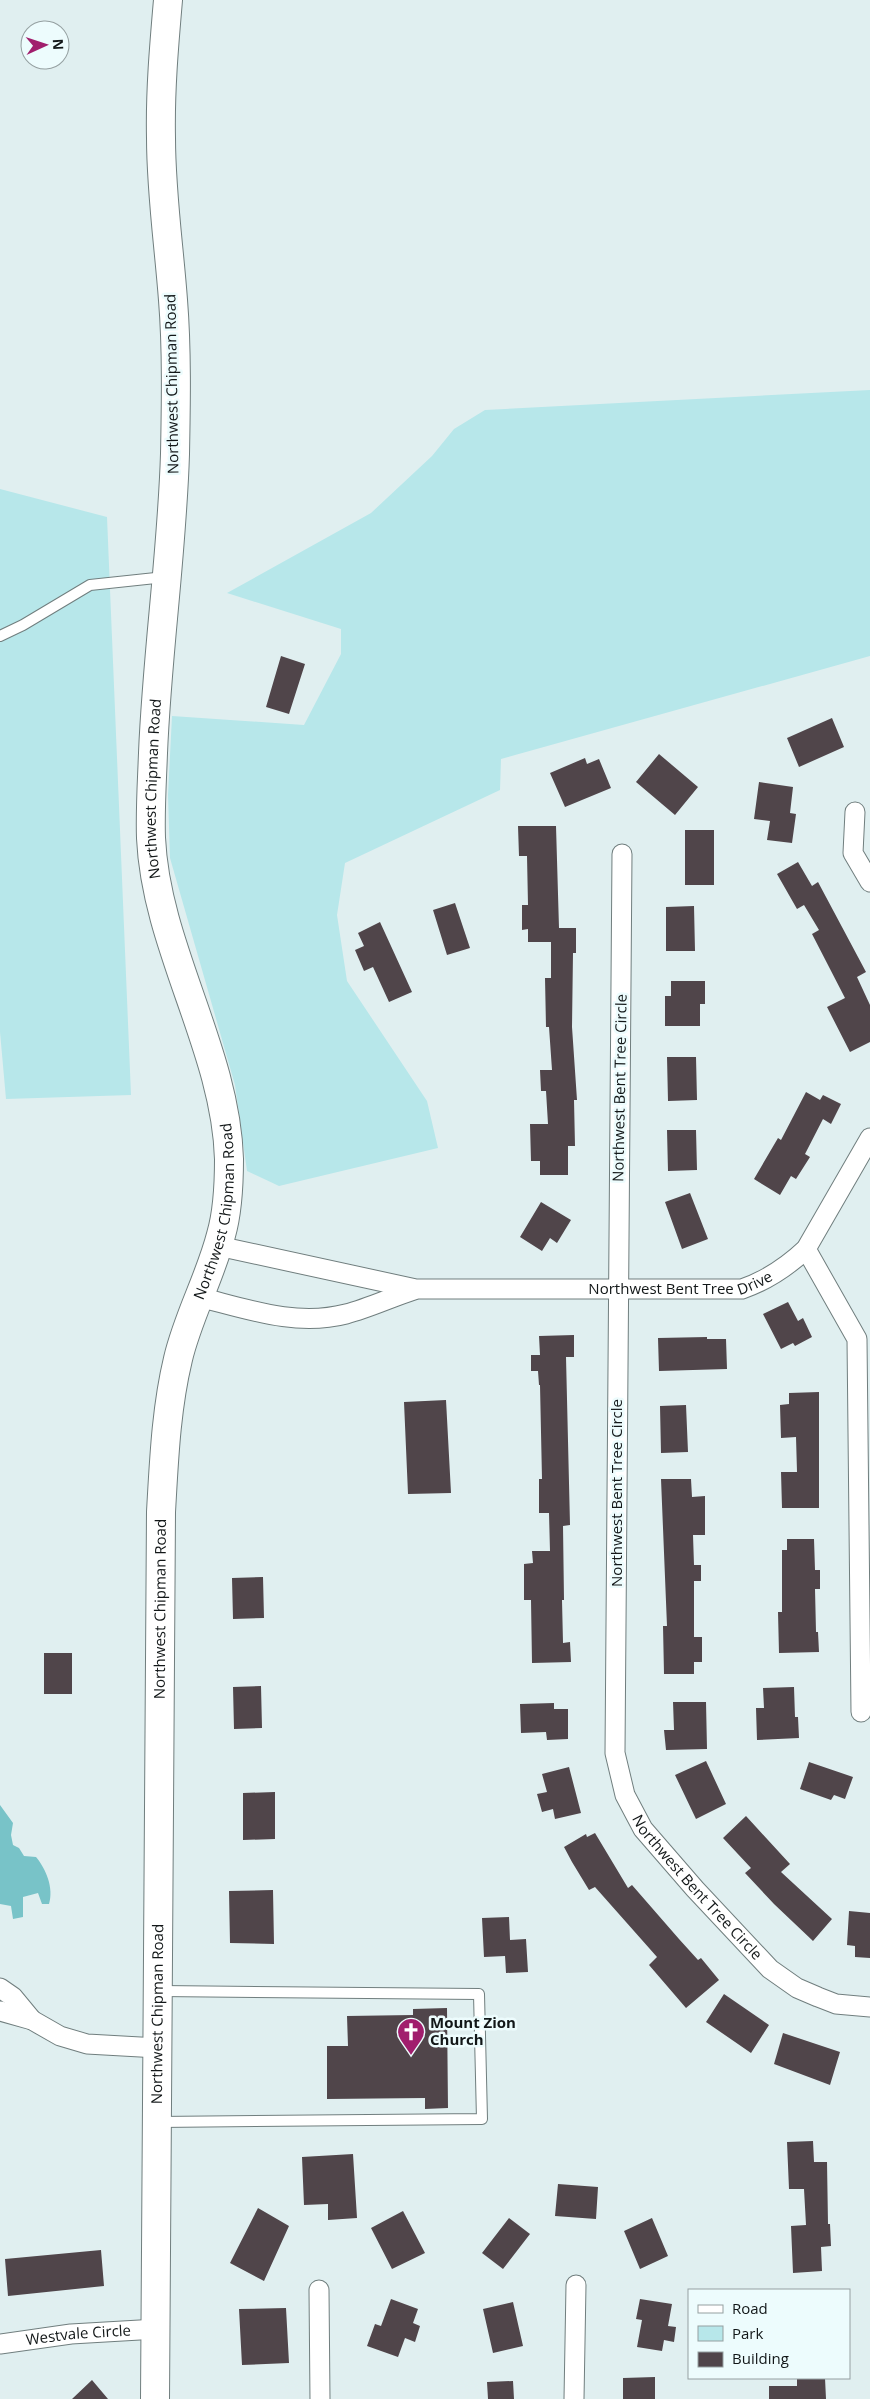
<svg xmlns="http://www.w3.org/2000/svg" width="870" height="2399" viewBox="0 0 870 2399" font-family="'Open Sans',sans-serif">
  <rect width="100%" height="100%" fill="#e0eff0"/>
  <path fill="#b7e7ea" d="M870 390V656L501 759 500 790 345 863 337 915 347 981 427 1101 438 1148 279 1186 247 1171 235 1085 170 858 168 795 172 716 304 725 341 654V629L227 593 371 513 432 456 454 429 485 410Z
    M0 489 107 517 131 1095 6 1099 0 1032Z"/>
  <path fill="#78c3c8" d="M0 1805 13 1823 11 1835 13 1845 19 1848 24 1856 36 1857C46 1869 54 1888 49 1904H42L38 1893 23 1897V1917L13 1919 11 1906 0 1904Z"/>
  <path fill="#50454a" d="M281 656 305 664 289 714 266 707Z
    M832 718 844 747 799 767 787 738Z
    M659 754 698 787 675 815 636 782Z
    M585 758 587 764 599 759 611 788 565 807 550 773Z
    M759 782 793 787 790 813 796 814 792 843 767 840 770 821 754 819Z
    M518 826H556L559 928H576V953H573L572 1027 577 1100H574L575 1146H568V1175H540V1161H531L530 1124H548L546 1091H541L540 1070H552L549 1027H546L545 978H551V942H528V929L522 930V905H528L527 856H519Z
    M685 830H714V885H685Z
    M798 862 812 886 818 882 866 972 857 977 870 1005V1042L850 1052 827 1007 845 998 812 934 819 930 804 905 797 909 777 874Z
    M455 903 470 948 447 955 433 910Z
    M694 906 695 951H666V907Z
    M380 922 412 992 389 1002 373 967 364 971 355 950 364 946 358 933Z
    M671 981H705V1004H700V1026H665V996H671Z
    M667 1057H696L697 1100 668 1101Z
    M806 1092 820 1100 823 1095 841 1104 831 1124 823 1119 805 1154 810 1157 796 1179 791 1176 780 1195 754 1179 778 1138 781 1140Z
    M667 1130H696L697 1170 668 1171Z
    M690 1193 708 1239 682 1249 665 1202Z
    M541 1202 571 1220 557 1243 550 1238 542 1251 520 1237Z
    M788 1302 798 1321 803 1318 812 1337 795 1346 793 1343 781 1349 763 1314Z
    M574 1335V1357H566L570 1525 563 1526 564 1600H562L563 1643 570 1642 571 1662 532 1663 531 1600H524V1564L533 1563 532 1551H550L549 1513H539V1479H542L540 1385H539L538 1371H531V1355H540L539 1336Z
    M707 1337V1339H726L727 1369 659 1371 658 1338Z
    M819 1392V1508H782L781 1472H797L796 1437 781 1438 780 1405 789 1404V1393Z
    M446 1400 451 1493 408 1494 404 1402Z
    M686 1405 688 1452 661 1453 660 1406Z
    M661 1479H691L692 1497 705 1496V1535H693L694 1565H701V1581H694V1637H702V1662H694V1674H664L663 1626H667Z
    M787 1539H814L815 1570H820V1589H815L816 1632H818L819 1652 779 1653 778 1612H782V1550H787Z
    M263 1577 264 1618 233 1619 232 1578Z
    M44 1653H72V1694H44Z
    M261 1686 262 1728 234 1729 233 1687Z
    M794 1687 795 1717H798L799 1738 757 1740 756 1708H764L763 1688Z
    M673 1702H706L707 1749 666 1750 664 1730H674Z
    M554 1703V1709H568V1739L547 1740 546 1732 521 1733 520 1704Z
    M706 1761 726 1804 696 1819 675 1775Z
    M809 1762 853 1777 845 1799 834 1795 831 1800 800 1789Z
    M569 1767 581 1813 555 1819 553 1809 542 1812 537 1794 547 1792 542 1774Z
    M275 1792V1839L243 1840V1793Z
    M746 1816 790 1864 781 1872 832 1919 813 1941 774 1904 745 1873 751 1868 723 1838Z
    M595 1833 628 1888 632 1885 679 1939 698 1960 701 1958 719 1980 686 2008 649 1965 657 1957 595 1887 589 1890 572 1862 564 1847 586 1834 587 1837Z
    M273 1890 274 1944 230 1943 229 1891Z
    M849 1911 870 1913V1958L855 1957V1946L847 1945Z
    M509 1917 510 1940 526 1939 528 1972 506 1973 505 1956 484 1957 482 1918Z
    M724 1994 769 2025 751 2053 706 2022Z
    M447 2008 448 2108 425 2109V2098L327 2099V2046H348L347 2016 413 2015V2009Z
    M783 2033 840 2052 830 2085 774 2064Z
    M813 2141 814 2162H827L828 2224H830L831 2246 821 2247 822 2271 793 2273 791 2226 806 2225 804 2189H789L787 2142Z
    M353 2154 357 2218 328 2220V2204L304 2205 302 2157Z
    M558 2184 598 2187 596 2219 555 2216Z
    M258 2208 289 2226 264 2281 230 2263Z
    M403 2211 425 2253 392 2269 371 2228Z
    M509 2218 530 2234 503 2269 482 2253Z
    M652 2218 668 2256 640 2269 624 2231Z
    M101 2250 104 2286 8 2296 5 2259Z
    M391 2299 418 2309 413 2323 420 2326 415 2342 405 2338 398 2357 367 2346 375 2324 381 2326Z
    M640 2299 672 2304 668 2326 676 2327 674 2342 664 2340 662 2351 637 2347 642 2320 636 2319Z
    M513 2302 523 2346 493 2353 483 2309Z
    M286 2308 289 2363 242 2365 239 2309Z
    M655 2377V2399H623V2378Z
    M797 2378H825L826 2399H769V2386H797Z
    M92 2380 108 2399H72Z
    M513 2381 514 2399H488L487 2382Z"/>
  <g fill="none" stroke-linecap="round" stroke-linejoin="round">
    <defs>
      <path id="lane" d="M0 636 23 625 90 585 165 577
        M158 2122 482 2119 479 1994 160 1991"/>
      <g id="street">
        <path d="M855 812 853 853 870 882"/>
        <path id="s1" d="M622 854 615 1753 625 1795 643 1829 695 1889 770 1969 797 1988 818 1997 836 2004 870 2007"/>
        <path id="s2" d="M218 1246 416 1289H742C765 1281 788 1266 806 1249L870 1138"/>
        <path d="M806 1249 857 1339 861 1712"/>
        <path d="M199 1297C247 1309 296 1327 346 1314 369 1308 392 1297 414 1290"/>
        <path d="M0 1988 13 1997 32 2020"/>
        <path d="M0 2011 32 2020 60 2036 87 2044 158 2048"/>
        <path d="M319 2290 320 2399"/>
        <path id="s3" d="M0 2344 71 2334 157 2329"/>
        <path d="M574 2399 576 2285"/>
      </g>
      <g id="secondary">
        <path id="s4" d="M155 2399 161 1512C164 1460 166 1409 178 1359 188 1316 210 1278 221 1235 228 1211 229 1184 229 1159 226 1050 156 948 151 838 150 810 152 781 153 753 157 653 172 554 175 454 176 403 177 350 173 300 169 246 161 193 161 138 160 92 164 46 168 0"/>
      </g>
    </defs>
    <use href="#lane" stroke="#707e7e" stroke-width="12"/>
    <use href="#street" stroke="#707e7e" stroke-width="21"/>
    <use href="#secondary" stroke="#707e7e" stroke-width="30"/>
    <use href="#lane" stroke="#fff" stroke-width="10"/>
    <use href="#street" stroke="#fff" stroke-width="19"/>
    <use href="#secondary" stroke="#fff" stroke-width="28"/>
  </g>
  <defs>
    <symbol id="church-pin" viewBox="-11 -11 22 30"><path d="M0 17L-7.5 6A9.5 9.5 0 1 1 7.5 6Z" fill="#a11e6d" stroke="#edfcfd"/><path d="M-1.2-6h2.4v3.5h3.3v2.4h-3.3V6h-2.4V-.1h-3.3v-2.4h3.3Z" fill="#fff"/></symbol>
  </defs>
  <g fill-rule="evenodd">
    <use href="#church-pin" x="395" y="2016" width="32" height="43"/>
  </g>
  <g text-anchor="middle" stroke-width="5" stroke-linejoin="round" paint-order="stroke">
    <g font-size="15" fill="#121718" stroke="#edfcfd">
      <text transform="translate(172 384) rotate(-91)" y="5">Northwest Chipman Road</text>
      <text dy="5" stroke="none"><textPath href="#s4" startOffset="1630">Northwest Chipman Road</textPath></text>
      <text transform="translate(620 1088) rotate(-89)" y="5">Northwest Bent Tree Circle</text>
      <text dy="5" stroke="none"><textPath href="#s4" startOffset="1195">Northwest Chipman Road</textPath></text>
      <text dy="5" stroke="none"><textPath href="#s2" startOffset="468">Northwest Bent Tree Drive</textPath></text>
      <text transform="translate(617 1493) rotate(-90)" y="5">Northwest Bent Tree Circle</text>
      <text dy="5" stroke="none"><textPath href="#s4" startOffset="790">Northwest Chipman Road</textPath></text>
      <text dy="5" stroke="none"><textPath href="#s1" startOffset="1060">Northwest Bent Tree Circle</textPath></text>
      <text dy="5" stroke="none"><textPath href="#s4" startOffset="385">Northwest Chipman Road</textPath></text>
      <text dy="5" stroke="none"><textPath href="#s3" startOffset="79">Westvale Circle</textPath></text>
    </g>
    <g font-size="15" font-weight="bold" fill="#121718" stroke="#edfcfd" text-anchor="start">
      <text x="430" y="2028">Mount Zion<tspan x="430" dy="17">Church</tspan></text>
    </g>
  </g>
  <rect x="688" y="2289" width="162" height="90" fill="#edfcfd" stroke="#95a0a1"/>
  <rect x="698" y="2305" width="25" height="8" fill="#ffffff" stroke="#95a0a1"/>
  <text x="732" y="2314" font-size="15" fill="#121718">Road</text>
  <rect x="698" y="2326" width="25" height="15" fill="#b7e7ea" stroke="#95a0a1"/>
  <text x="732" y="2339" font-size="15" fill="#121718">Park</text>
  <rect x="698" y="2352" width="25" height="15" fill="#50454a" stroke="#95a0a1"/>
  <text x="732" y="2364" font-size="15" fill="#121718">Building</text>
  <g transform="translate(45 45) rotate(87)"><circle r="24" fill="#edfcfd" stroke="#95a0a1"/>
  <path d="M0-4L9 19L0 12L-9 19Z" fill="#a11e6d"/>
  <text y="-8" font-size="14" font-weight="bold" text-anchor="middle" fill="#121718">N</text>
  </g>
</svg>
